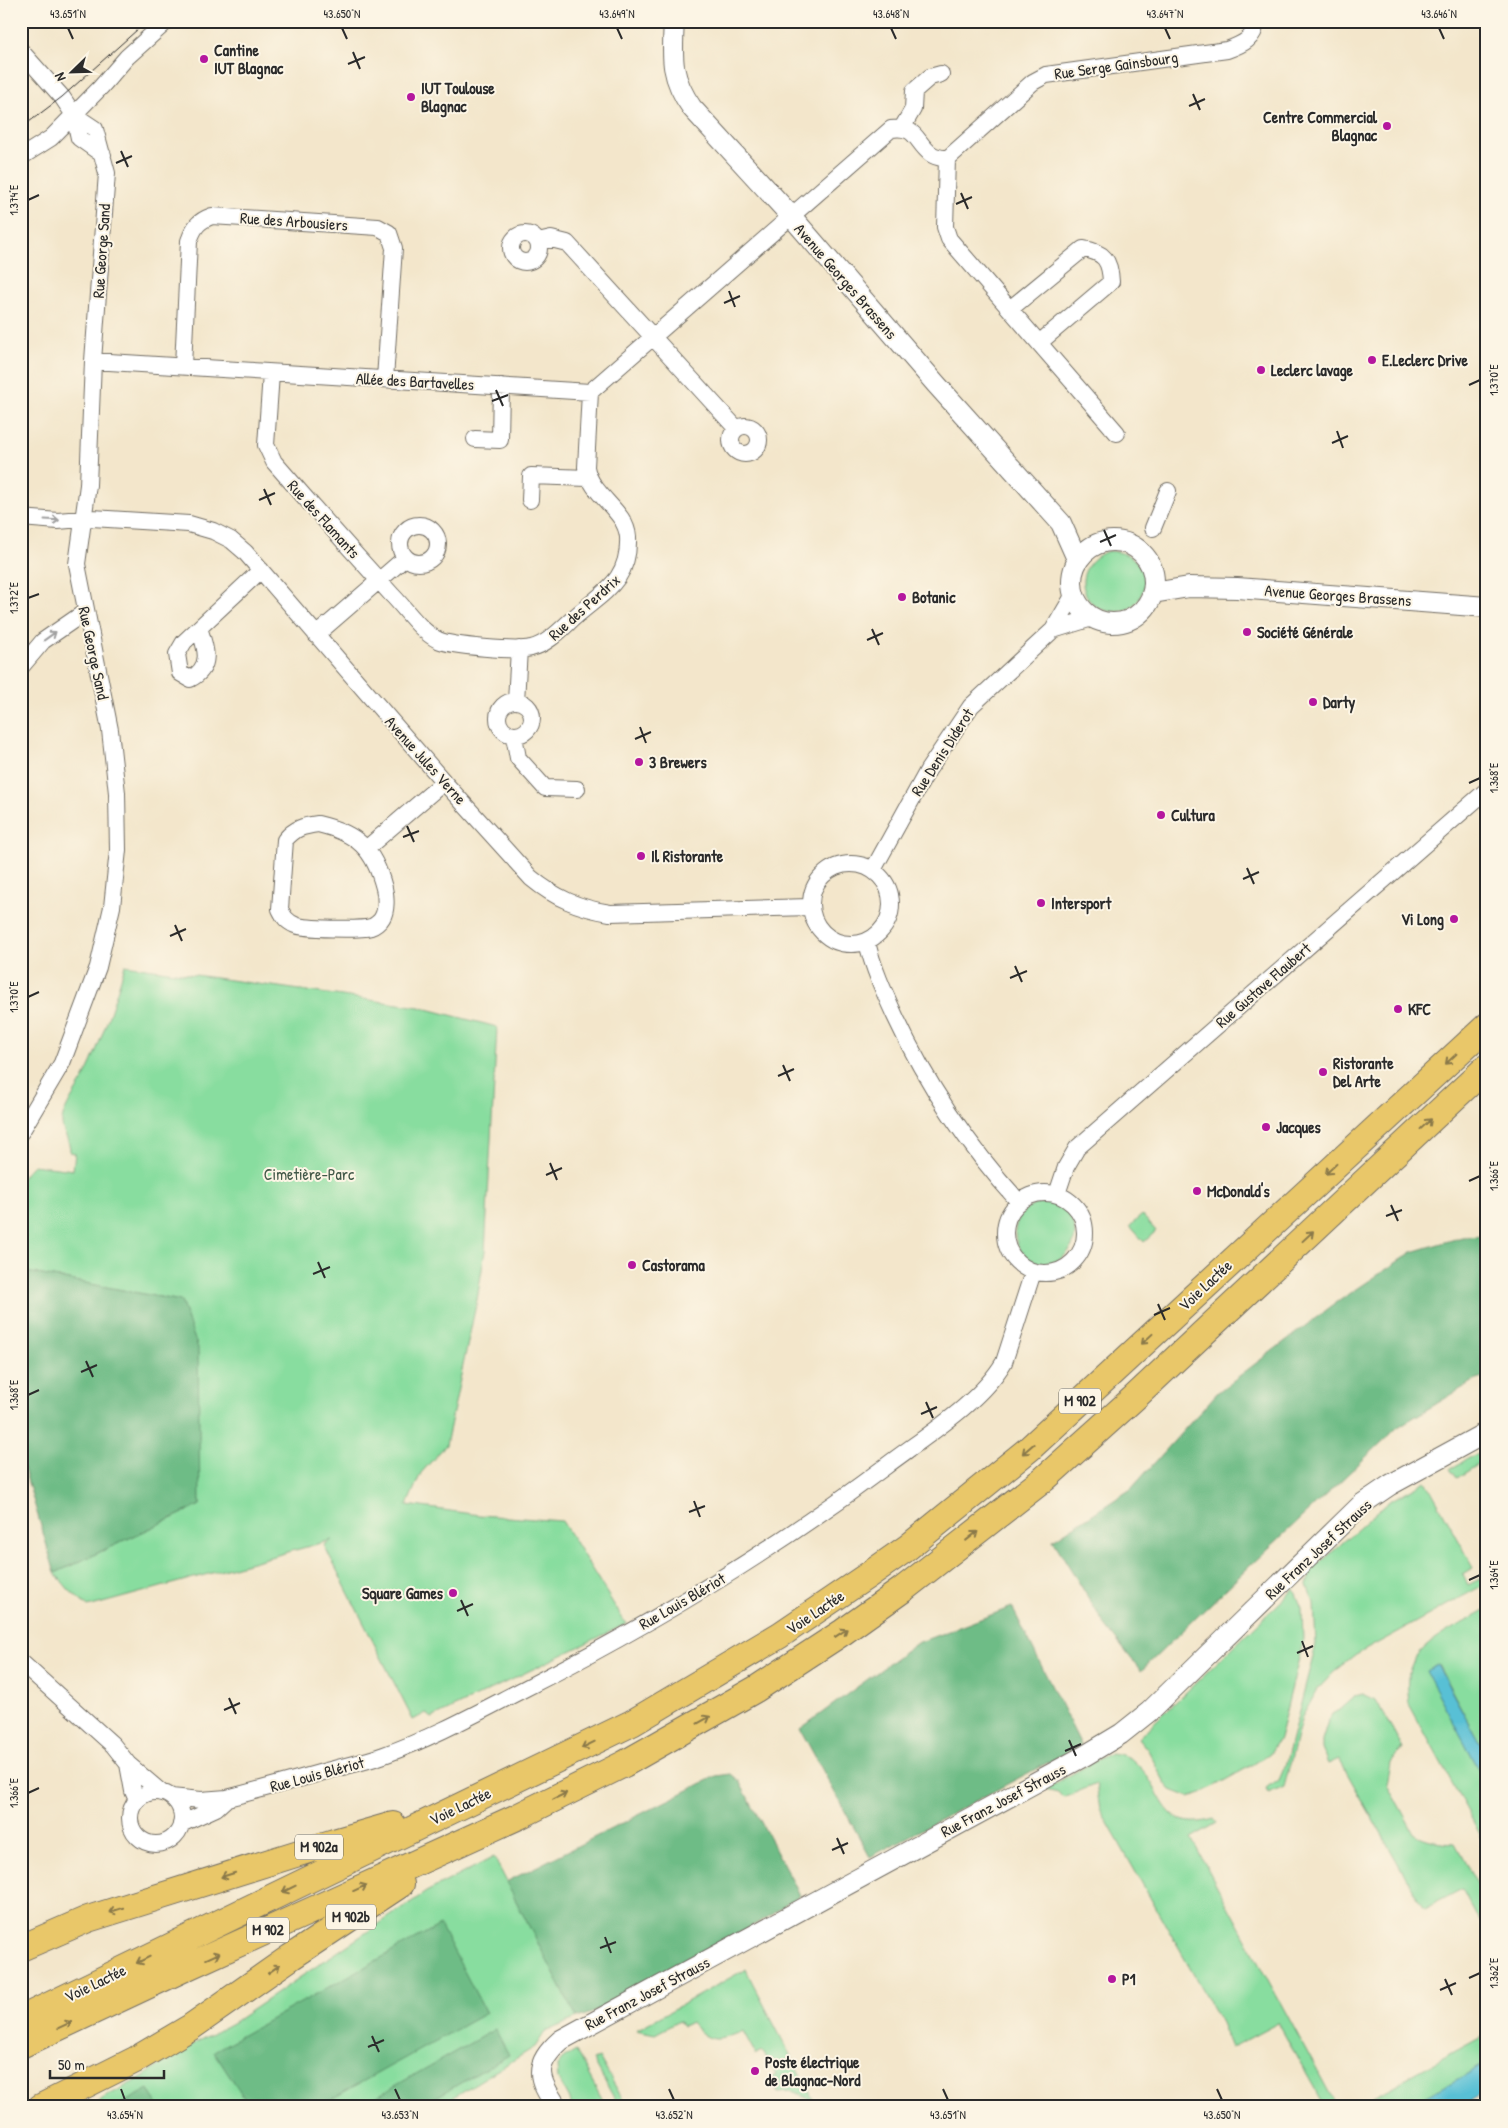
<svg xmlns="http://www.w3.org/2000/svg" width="1508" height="2128" viewBox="0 0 1508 2128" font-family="'Patrick Hand',sans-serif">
  <rect width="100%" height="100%" fill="#fcf5e5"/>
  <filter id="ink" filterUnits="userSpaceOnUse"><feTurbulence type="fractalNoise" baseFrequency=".02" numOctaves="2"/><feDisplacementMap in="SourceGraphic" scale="10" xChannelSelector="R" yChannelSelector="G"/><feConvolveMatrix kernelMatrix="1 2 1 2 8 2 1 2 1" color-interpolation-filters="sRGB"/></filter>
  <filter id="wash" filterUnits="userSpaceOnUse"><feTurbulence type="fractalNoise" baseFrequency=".0096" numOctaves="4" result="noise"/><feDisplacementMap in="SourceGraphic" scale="20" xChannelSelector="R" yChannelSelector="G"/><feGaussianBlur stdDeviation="1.12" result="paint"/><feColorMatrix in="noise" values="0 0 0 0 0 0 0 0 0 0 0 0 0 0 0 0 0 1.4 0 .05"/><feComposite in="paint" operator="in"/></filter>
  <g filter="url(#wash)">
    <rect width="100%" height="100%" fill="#f3e6cb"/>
    <path fill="#88dd9f" stroke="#5a8465" d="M1108 551C1162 552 1150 619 1108 611 1102 610 1096 607 1091 602 1074 582 1086 559 1108 551Z
      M125 965 419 1007 497 1027 485 1251 477 1300 446 1445 421 1473 407 1505 479 1515 562 1521 626 1624 432 1718 426 1713 413 1720 324 1545 332 1540 88 1607 69 1590 55 1573 200 1505 181 1301 21 1271V1178L33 1165 73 1170 75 1153 70 1152C71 1139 58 1130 63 1116 68 1102 78 1089 85 1076 102 1040 114 1002 125 965Z
      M1015 1233a30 30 0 1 1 60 0a30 30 0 1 1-60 0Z
      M1142 1215 1156 1231 1144 1242 1130 1226Z
      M1487 1448V1459L1457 1478 1450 1469Z
      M1426 1481 1474 1568 1463 1574 1468 1585 1487 1575V1583L1356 1655 1334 1672 1318 1689 1302 1717 1284 1787 1269 1794 1267 1789 1279 1780 1285 1766 1316 1645 1314 1603 1307 1585 1311 1571 1388 1502Z
      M1294 1589 1302 1608 1303 1642 1279 1739 1270 1753 1254 1764 1202 1793 1189 1797 1171 1790 1165 1783 1148 1750 1138 1738Z
      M1487 1610V1756L1438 1665 1426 1671 1487 1784V1847L1409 1704C1408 1692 1406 1680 1410 1669 1419 1641 1463 1624 1487 1610Z
      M1363 1694 1376 1700 1403 1748 1391 1763 1387 1784 1414 1833C1426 1841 1440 1842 1455 1843L1487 1902V1913L1480 1923 1462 1889 1424 1909 1339 1759 1328 1764 1322 1749V1740L1328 1721 1332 1714 1339 1710 1355 1696Z
      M1110 1753C1121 1754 1131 1757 1138 1765 1165 1792 1161 1834 1214 1819L1217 1823 1191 1838 1337 2107H1325L1278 2023 1231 2048 1221 2023 1100 1809 1096 1784 1063 1798 1058 1792 1045 1789Z
      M494 1857 577 2018 545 2032 535 2047 437 2107H87L144 2076 177 2053 234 2022 426 1892Z
      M746 1969 750 1978 814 2101 792 2091 778 2092 770 2079 776 2075 763 2052 756 2055 743 2031C718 2042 709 2044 691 2022L683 2026 679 2021 655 2034 636 2030Z
      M1487 2034V2063L1407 2107H1353Z
      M576 2051 606 2107H573L558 2079 557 2066 563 2059Z
      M599 2057 627 2107H619L593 2060Z"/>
    <path fill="#6ebc86" stroke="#4c7458" d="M1487 1236V1377L1474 1381 1398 1427 1253 1563 1141 1671 1106 1627 1053 1540 1131 1489 1218 1392 1333 1305 1412 1252 1462 1237Z
      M21 1271 181 1301 198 1348 200 1505 55 1573 21 1459Z
      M1012 1607 1081 1745 870 1857 800 1729 917 1643Z
      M731 1774 739 1781 800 1895 765 1919 592 2013 577 2018 506 1882 716 1776Z
      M440 1925 486 2013 317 2107H250L214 2051Z
      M495 2029 509 2055 419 2107H358Z
      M149 2089 159 2107H116Z"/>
    <path fill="#58c0d5" stroke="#427680" d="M1437 1665 1487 1756V1784L1426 1671Z
      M1487 2063V2091L1458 2107H1407Z"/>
  </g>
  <g filter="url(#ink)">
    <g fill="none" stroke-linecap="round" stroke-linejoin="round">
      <defs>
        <path id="minor" d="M21 51 62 97 74 115 79 138 103 155
          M902 128 913 109 914 91 930 77 941 74
          M21 157 51 138 101 87 127 57 167 21
          M947 159 945 227 949 239 1117 433
          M511 248a14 14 0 1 1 28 0a14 14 0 1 1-28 0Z
          M538 242 551 239 567 243 736 428
          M1010 309 1083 249C1104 252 1110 260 1111 282L1039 343
          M93 361 590 392 891 129C917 125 915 142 931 154 935 157 942 158 947 159L1033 82 1046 75 1227 50C1243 44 1255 39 1256 21
          M183 366 189 241C194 227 198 221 212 216L378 227 389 233 394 248 385 379
          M271 374 266 445 274 462C313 507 352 551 392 595 406 609 420 631 438 640 451 646 517 652 531 648 549 644 564 626 577 615 605 591 630 579 628 537 626 510 591 496 586 467L590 392
          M731 440a14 14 0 1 1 28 0a14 14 0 1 1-28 0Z
          M475 439 500 440 501 386
          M530 500 531 476 588 478
          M21 518 58 521 92 518 189 524 213 531 231 540 245 552 444 782 531 878C555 898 579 908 610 913L810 907
          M400 544a19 19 0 1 1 38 0a19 19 0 1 1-38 0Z
          M1153 528 1168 491
          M199 628C206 648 213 667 190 679L180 673 177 654 184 642 261 570
          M1053 630 1092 618
          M316 635 405 558
          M21 667 43 641 85 612
          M498 718a17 17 0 1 1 34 0a17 17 0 1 1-34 0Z
          M516 701 519 649
          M514 736 518 758 545 788 577 789
          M318 824C357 833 374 849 384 888 386 896 387 910 382 918 380 922 374 926 371 927 360 930 304 929 295 925 286 921 284 917 280 909L285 840C295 828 303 826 318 824Z
          M367 848 444 782
          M811 904a40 40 0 1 1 80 0a40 40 0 1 1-80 0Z
          M873 870 928 770 971 706 1053 630 1073 596
          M867 942C873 968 884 992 895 1016 927 1085 968 1146 1019 1202
          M21 1132 62 1063 98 967 112 907 118 850 117 793 110 730 77 564 88 485 93 361 107 173 95 129 74 115
          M1005 1233a40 40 0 1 1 80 0a40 40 0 1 1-80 0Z
          M1057 1194 1066 1167 1077 1148 1487 790
          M21 1662 113 1745 128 1764 162 1793
          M128 1764 133 1791 137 1800
          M130 1818a26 26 0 1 1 52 0a26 26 0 1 1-52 0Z
          M171 1797 201 1800 227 1798 216 1808 181 1824
          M227 1798C259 1790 291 1781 323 1772 344 1766 365 1762 384 1755 432 1738 479 1712 524 1689 650 1625 773 1551 886 1466 924 1437 980 1403 1004 1362L1033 1272"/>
        <path id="tertiary" d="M674 21C672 58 670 77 692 108L791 216 936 384 1061 523 1077 559
          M1072 582a41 41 0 1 1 82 0a41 41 0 1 1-82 0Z
          M1153 593 1189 587 1237 588 1487 607
          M557 2107C537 2078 533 2065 561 2040L1086 1755 1121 1734 1150 1711 1362 1504 1390 1485 1487 1432"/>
        <path id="trunk" d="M21 1948 88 1919 334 1842 393 1825
          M21 2019 632 1723 780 1635 867 1576 907 1548 1029 1449 1487 1026
          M21 2045 185 1968 517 1817 624 1764 756 1689 843 1632 902 1590 1044 1479 1134 1398 1487 1067
          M41 2107 135 2060 191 2027 291 1957 401 1884"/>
      </defs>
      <use href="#minor" stroke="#716c63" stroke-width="18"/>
      <use href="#tertiary" stroke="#716c63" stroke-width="22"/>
      <use href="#trunk" stroke="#716c63" stroke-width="28"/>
      <use href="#minor" stroke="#fff" stroke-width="16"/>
      <use href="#tertiary" stroke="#fff" stroke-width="20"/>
      <use href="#trunk" stroke="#e9c769" stroke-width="26"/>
      <path stroke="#2b2b2b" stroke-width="1" d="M21 128 62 97 147 21"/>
    </g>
    <defs><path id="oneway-shaft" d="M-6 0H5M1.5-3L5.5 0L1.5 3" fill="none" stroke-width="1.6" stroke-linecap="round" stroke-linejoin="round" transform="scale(1.25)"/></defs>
    <g stroke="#a0a0a0">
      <use href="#oneway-shaft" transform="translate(52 520) rotate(3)"/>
      <use href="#oneway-shaft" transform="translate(50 636) rotate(-36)"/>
    </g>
    <g stroke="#8a794a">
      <use href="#oneway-shaft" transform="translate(1451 1059) rotate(137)"/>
      <use href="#oneway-shaft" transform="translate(1426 1124) rotate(-43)"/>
      <use href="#oneway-shaft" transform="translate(1331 1169) rotate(137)"/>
      <use href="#oneway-shaft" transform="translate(1308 1236) rotate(-43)"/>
      <use href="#oneway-shaft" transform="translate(1147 1339) rotate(137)"/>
      <use href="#oneway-shaft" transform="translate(1028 1449) rotate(139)"/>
      <use href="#oneway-shaft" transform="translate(972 1536) rotate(-38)"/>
      <use href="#oneway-shaft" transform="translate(841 1633) rotate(-34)"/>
      <use href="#oneway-shaft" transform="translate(704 1720) rotate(-29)"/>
      <use href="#oneway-shaft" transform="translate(588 1745) rotate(154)"/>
      <use href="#oneway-shaft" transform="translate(560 1796) rotate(-26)"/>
      <use href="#oneway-shaft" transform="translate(228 1875) rotate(163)"/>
      <use href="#oneway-shaft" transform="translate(360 1888) rotate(-24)"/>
      <use href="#oneway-shaft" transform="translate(289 1889) rotate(154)"/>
      <use href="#oneway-shaft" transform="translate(116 1910) rotate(162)"/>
      <use href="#oneway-shaft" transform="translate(213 1956) rotate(-24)"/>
      <use href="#oneway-shaft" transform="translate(143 1960) rotate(154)"/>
      <use href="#oneway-shaft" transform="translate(274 1969) rotate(-36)"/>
      <use href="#oneway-shaft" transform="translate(65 2025) rotate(-25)"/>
    </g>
  </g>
  <path fill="none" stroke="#2b2b2b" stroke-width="2" d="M68 28 73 39M342 28 347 39M617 28 622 39M891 28 896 39M1165 28 1170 39M1439 28 1444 39M353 52 360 69M348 64 365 57M1193 94 1200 110M1189 106 1205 99M121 151 128 167M116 163 132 156M961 193 968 209M28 200 39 195M956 204 972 197M729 291 735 307M724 303 740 296M1469 385 1480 380M496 390 503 406M492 401 508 395M1337 431 1343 448M1332 443 1348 436M264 489 271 505M259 500 275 493M1104 530 1111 546M1100 542 1116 535M28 598 39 594M872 629 879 645M867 640 883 633M640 727 646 743M635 739 651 732M1469 783 1480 778M407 826 414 842M403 837 419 831M1247 868 1254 884M1243 879 1259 872M175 925 182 941M170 936 186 929M1015 966 1022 982M1010 978 1027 971M28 997 39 992M783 1065 790 1081M778 1076 794 1069M550 1163 557 1180M546 1175 562 1168M1469 1181 1480 1176M1391 1205 1398 1221M1386 1216 1402 1210M318 1262 325 1278M313 1274 330 1267M1158 1304 1165 1320M1154 1315 1170 1308M86 1361 93 1377M81 1372 97 1365M28 1395 39 1390M926 1402 933 1418M921 1414 937 1407M694 1501 700 1517M689 1512 705 1506M1469 1580 1480 1575M461 1600 468 1616M457 1611 473 1604M1302 1641 1308 1657M1297 1653 1313 1646M229 1698 236 1714M224 1710 240 1703M1069 1740 1076 1756M1065 1751 1081 1744M28 1793 39 1788M837 1838 844 1854M832 1850 848 1843M605 1937 611 1953M600 1948 616 1942M1469 1978 1480 1973M1445 1979 1452 1995M1440 1990 1456 1983M372 2036 379 2052M368 2047 384 2040M121 2089 125 2100M395 2089 400 2100M669 2089 674 2100M943 2089 948 2100M1217 2089 1222 2100"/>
  <g fill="#b5179e" stroke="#fcf5e5" stroke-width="2">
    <circle cx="204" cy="59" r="5"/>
    <circle cx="411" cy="97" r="5"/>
    <circle cx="1387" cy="126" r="5"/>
    <circle cx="1372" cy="360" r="5"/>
    <circle cx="1261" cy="370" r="5"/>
    <circle cx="902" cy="597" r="5"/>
    <circle cx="1247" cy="632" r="5"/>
    <circle cx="1313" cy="702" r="5"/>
    <circle cx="639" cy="762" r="5"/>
    <circle cx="1161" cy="815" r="5"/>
    <circle cx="641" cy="856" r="5"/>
    <circle cx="1041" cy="903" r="5"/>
    <circle cx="1454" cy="919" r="5"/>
    <circle cx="1398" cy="1009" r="5"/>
    <circle cx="1323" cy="1072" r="5"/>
    <circle cx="1266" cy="1127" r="5"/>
    <circle cx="1197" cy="1191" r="5"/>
    <circle cx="632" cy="1265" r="5"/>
    <circle cx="453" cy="1593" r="5"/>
    <circle cx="1112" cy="1979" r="5"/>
    <circle cx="755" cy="2071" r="5"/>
  </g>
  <g text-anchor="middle" stroke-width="4" stroke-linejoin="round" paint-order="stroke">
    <g fill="#fcf5e5" stroke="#6a6863" stroke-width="1">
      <rect x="1059" y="1388.5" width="42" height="25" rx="4"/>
      <rect x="295" y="1834.5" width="48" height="25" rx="4"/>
      <rect x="326" y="1904.5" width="50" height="25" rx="4"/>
      <rect x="247" y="1917.5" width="42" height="25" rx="4"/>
    </g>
    <g font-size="15" font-weight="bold" fill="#2b2b2b">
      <text x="1080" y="1406">M 902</text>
      <text x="319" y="1852">M 902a</text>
      <text x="351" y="1922">M 902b</text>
      <text x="268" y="1935">M 902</text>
    </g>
    <g font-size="16" font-weight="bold" fill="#2b2b2b" stroke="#fcf5e5" text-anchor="start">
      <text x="214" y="56">Cantine<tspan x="214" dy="18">IUT Blagnac</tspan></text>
      <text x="421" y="94">IUT Toulouse<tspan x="421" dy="18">Blagnac</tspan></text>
      <text x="1377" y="123" text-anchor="end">Centre Commercial<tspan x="1377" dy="18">Blagnac</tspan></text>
      <text x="1382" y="366">E.Leclerc Drive</text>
      <text x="1271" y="376">Leclerc lavage</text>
      <text x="912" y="603">Botanic</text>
      <text x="1257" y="638">Société Générale</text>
      <text x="1323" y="708">Darty</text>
      <text x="649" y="768">3 Brewers</text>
      <text x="1171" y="821">Cultura</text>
      <text x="651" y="862">Il Ristorante</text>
      <text x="1051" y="909">Intersport</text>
      <text x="1444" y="925" text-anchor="end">Vi Long</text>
      <text x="1408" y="1015">KFC</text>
      <text x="1333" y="1069">Ristorante<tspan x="1333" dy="18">Del Arte</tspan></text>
      <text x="1276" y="1133">Jacques</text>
      <text x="1207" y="1197">McDonald's</text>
      <text x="642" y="1271">Castorama</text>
      <text x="443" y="1599" text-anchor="end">Square Games</text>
      <text x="1122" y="1985">P1</text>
      <text x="765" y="2068">Poste électrique<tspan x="765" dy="18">de Blagnac-Nord</tspan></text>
    </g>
    <g font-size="16" fill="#2b2b2b" stroke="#fcf5e5">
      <text transform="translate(1116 65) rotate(-8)" y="6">Rue Serge Gainsbourg</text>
      <text transform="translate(294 221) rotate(4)" y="6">Rue des Arbousiers</text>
      <text transform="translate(101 251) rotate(-86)" y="6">Rue George Sand</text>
      <text transform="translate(846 281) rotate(49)" y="6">Avenue Georges Brassens</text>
      <text transform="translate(415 381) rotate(3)" y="6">Allée des Bartavelles</text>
      <text transform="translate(324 519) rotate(48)" y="6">Rue des Flamants</text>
      <text transform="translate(1338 595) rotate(4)" y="6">Avenue Georges Brassens</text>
      <text transform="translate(584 607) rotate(-42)" y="6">Rue des Perdrix</text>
      <text transform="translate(94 653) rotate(78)" y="6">Rue George Sand</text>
      <text transform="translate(942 752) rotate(-57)" y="6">Rue Denis Diderot</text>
      <text transform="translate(426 760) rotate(48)" y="6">Avenue Jules Verne</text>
      <text transform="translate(1263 985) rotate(-41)" y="6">Rue Gustave Flaubert</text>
      <text transform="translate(1205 1285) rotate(-43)" y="6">Voie Lactée</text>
      <text transform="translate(1318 1549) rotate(-43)" y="6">Rue Franz Josef Strauss</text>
      <text transform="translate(682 1601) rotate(-30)" y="6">Rue Louis Blériot</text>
      <text transform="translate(815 1612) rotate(-34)" y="6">Voie Lactée</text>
      <text transform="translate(317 1774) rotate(-15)" y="6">Rue Louis Blériot</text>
      <text transform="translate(1003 1800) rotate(-28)" y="6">Rue Franz Josef Strauss</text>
      <text transform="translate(460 1806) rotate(-26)" y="6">Voie Lactée</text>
      <text transform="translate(95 1983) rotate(-26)" y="6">Voie Lactée</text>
      <text transform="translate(647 1993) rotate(-28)" y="6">Rue Franz Josef Strauss</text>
    </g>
    <g font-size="16" fill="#425848" stroke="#fcf5e5">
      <text x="309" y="1180">Cimetière-Parc</text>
    </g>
  </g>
  <rect width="1508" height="2128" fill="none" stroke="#fcf5e5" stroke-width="55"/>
  <g transform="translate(72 72) rotate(247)" stroke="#fcf5e5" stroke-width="4" paint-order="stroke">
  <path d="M0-4L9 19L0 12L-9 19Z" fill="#2b2b2b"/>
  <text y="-8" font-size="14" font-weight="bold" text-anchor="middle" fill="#2b2b2b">N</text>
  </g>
  <path d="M50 2070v8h114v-8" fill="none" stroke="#2b2b2b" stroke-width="2.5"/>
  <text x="58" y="2070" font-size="15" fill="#2b2b2b" stroke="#fcf5e5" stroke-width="4" paint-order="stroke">50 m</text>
  <rect x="28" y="28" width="1452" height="2072" fill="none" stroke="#2b2b2b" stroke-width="2"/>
  <g font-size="12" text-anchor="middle" fill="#2b2b2b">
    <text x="68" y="18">43.651°N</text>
    <text x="342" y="18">43.650°N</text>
    <text x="617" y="18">43.649°N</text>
    <text x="891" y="18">43.648°N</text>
    <text x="1165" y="18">43.647°N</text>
    <text x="1439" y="18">43.646°N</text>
    <text transform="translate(14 200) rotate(-90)" y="4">1.374°E</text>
    <text transform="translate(1494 380) rotate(-90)" y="4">1.370°E</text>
    <text transform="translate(14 598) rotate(-90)" y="4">1.372°E</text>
    <text transform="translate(1494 778) rotate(-90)" y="4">1.368°E</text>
    <text transform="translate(14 997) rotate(-90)" y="4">1.370°E</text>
    <text transform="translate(1494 1176) rotate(-90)" y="4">1.366°E</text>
    <text transform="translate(14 1395) rotate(-90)" y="4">1.368°E</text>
    <text transform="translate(1494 1575) rotate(-90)" y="4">1.364°E</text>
    <text transform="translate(14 1793) rotate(-90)" y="4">1.366°E</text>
    <text transform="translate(1494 1973) rotate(-90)" y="4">1.362°E</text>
    <text x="125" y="2119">43.654°N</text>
    <text x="400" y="2119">43.653°N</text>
    <text x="674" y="2119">43.652°N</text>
    <text x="948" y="2119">43.651°N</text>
    <text x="1222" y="2119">43.650°N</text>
  </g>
</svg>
